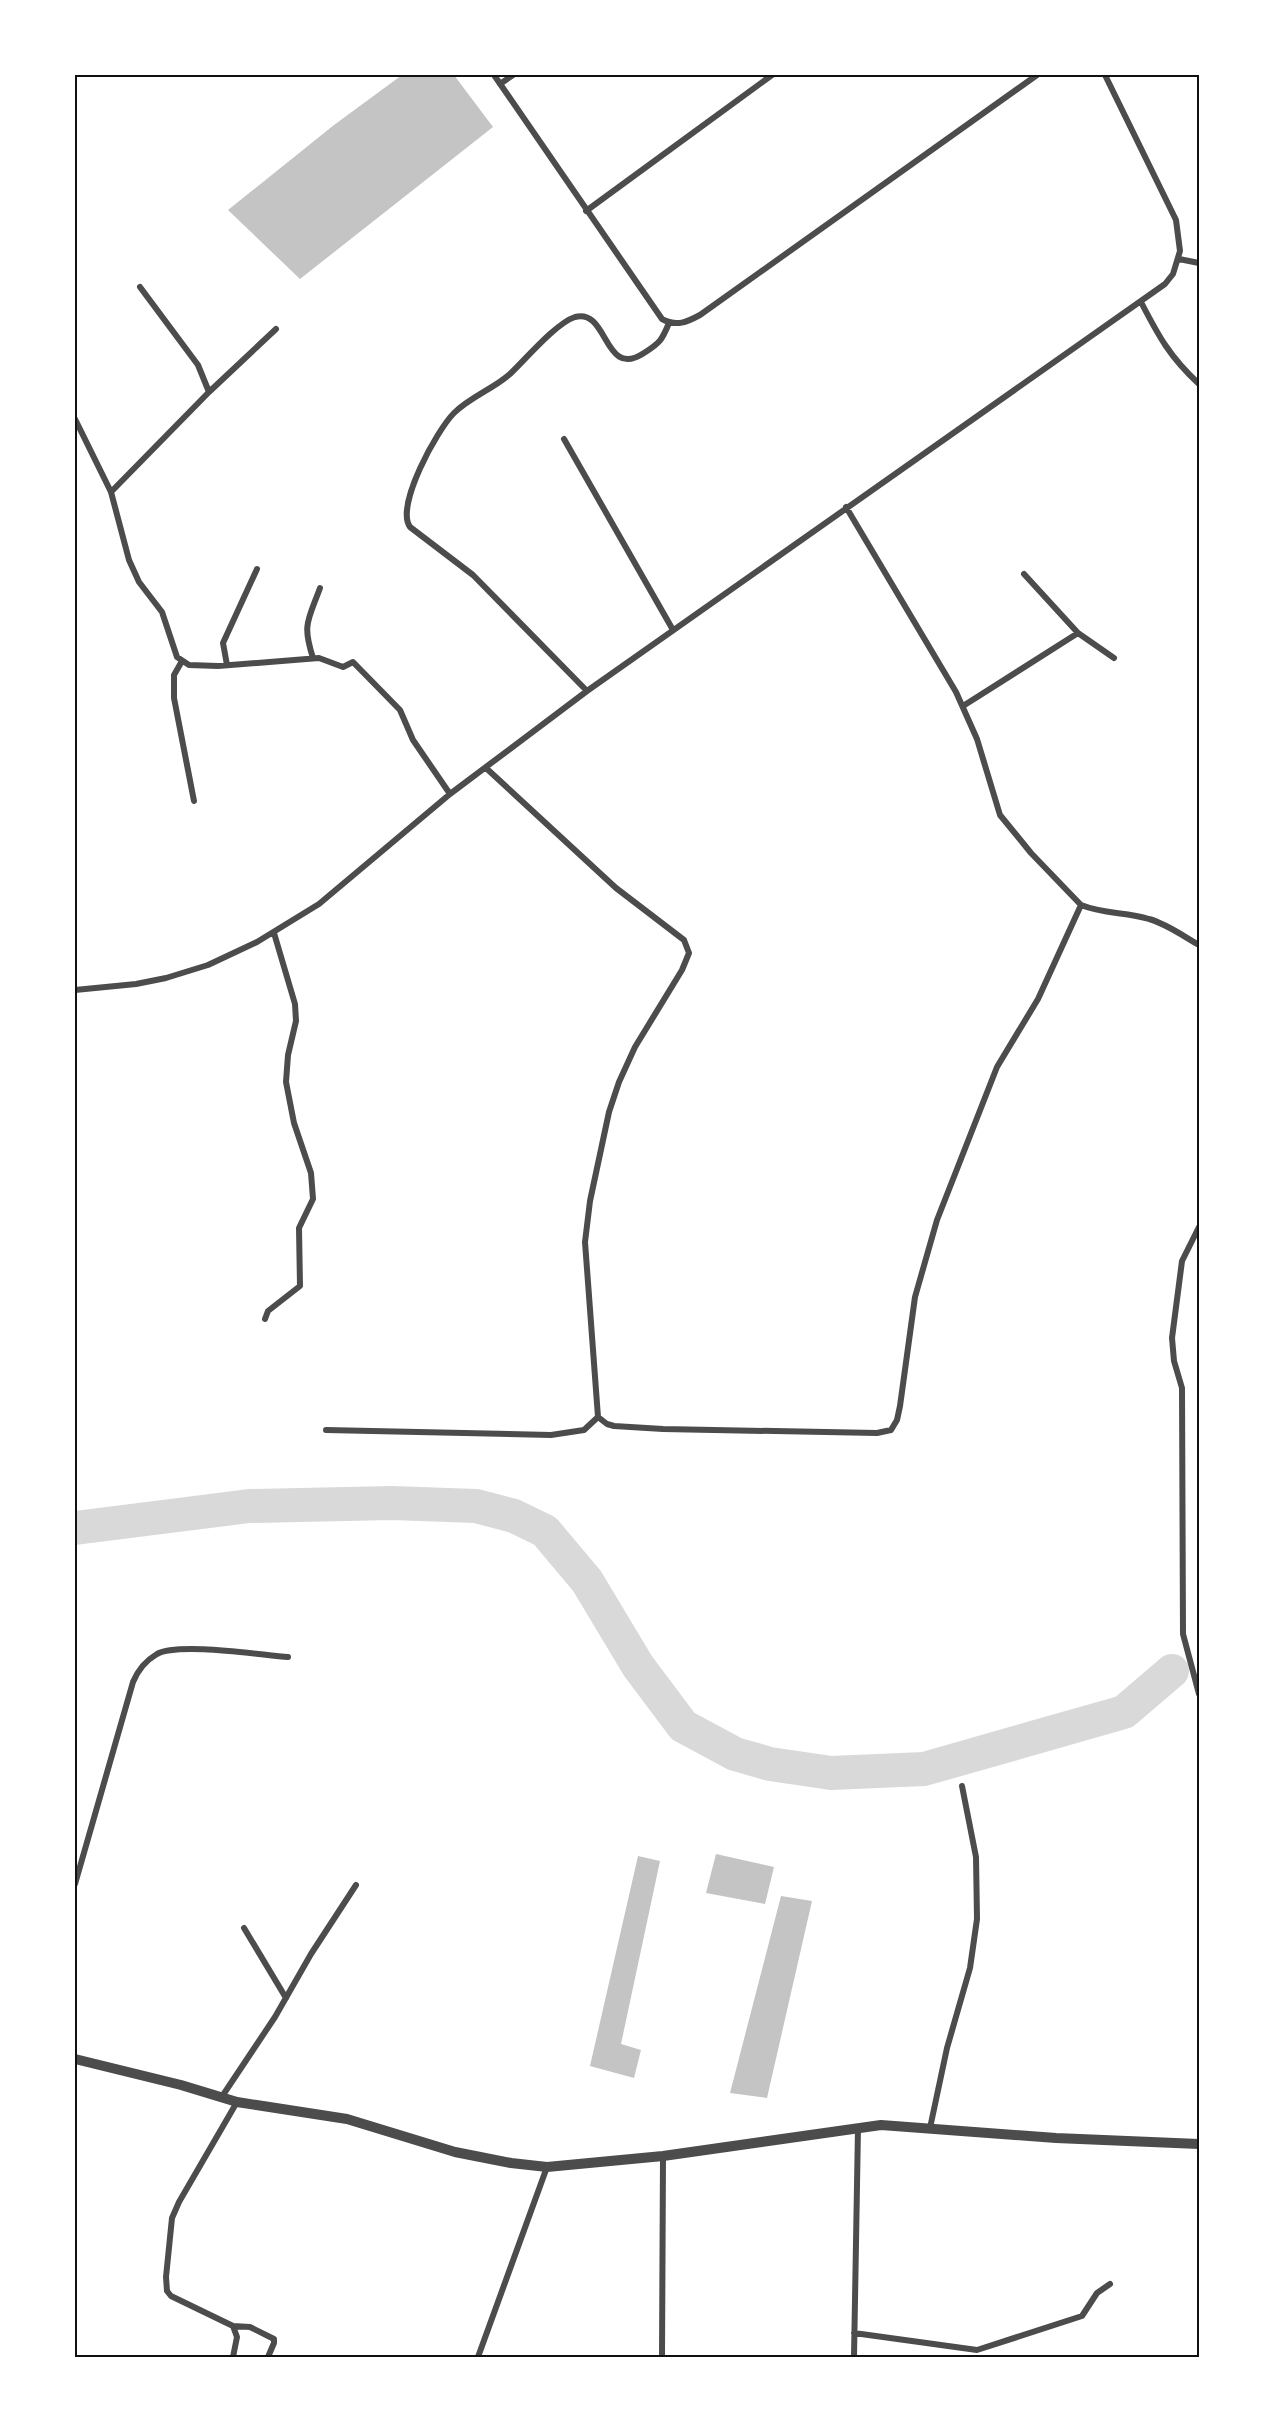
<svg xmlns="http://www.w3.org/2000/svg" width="1274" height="2432" viewBox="0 0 1274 2432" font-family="Quicksand,sans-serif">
  <rect width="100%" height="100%" fill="#fff"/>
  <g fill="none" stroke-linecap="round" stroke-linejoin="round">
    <path stroke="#d9d9d9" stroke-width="34" d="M75 1528 249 1506 392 1503 476 1506 514 1516 545 1531 587 1581 638 1666 683 1726 735 1754 770 1764 831 1773 924 1769 1124 1712 1172 1671"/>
  </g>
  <path fill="#c4c4c4" d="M402 75H454L493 127 300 279 228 210 334 125Z
    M716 1854 774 1867 765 1904 706 1893Z
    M638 1856 660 1861 621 2044 641 2050 634 2078 590 2066Z
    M781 1896 812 1901 767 2098 730 2093Z"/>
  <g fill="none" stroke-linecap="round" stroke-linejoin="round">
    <path stroke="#4c4c4c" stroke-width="6" d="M494 75 662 319C677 327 687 322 700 315L1037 75
      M500 84 513 75
      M586 211 772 75
      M1179 259 1199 263
      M140 287 198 365 209 392
      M1141 302C1159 337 1170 357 1199 384
      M75 419 111 492 129 560 139 582 162 612 177 657 189 665 218 666 319 658 343 667 353 662 400 710 413 740 450 794
      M564 439 673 630
      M111 492 209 392 276 329
      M1024 574 1078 633
      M313 658C302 624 308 621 320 588
      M182 661 174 675V698L194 801
      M227 665 223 643 257 569
      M587 691 473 575 410 527C395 506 437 430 454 413 470 397 493 389 510 374 525 360 556 323 575 317 609 308 603 380 644 353 660 343 662 340 669 323
      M963 706 1078 633 1114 658
      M486 768 616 888 684 940 689 953 682 970 635 1047 619 1082 609 1112 590 1201 585 1242 598 1417 607 1424 614 1426 663 1429 877 1433 891 1430 897 1420 900 1406 915 1297 937 1220 997 1067 1038 999 1081 905 1031 853 1000 815 977 739 956 692 846 507
      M1081 905C1103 914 1126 912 1149 919 1167 924 1183 936 1199 945
      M75 990 136 984 166 978 208 965 257 942 319 904 450 794 587 691 1165 284 1173 274 1180 251 1176 220 1105 75
      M1199 1227 1182 1261 1172 1338 1174 1361 1182 1388 1183 1634 1199 1694
      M265 1319 268 1311 300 1286 299 1228 313 1199 311 1173 294 1123 286 1082 288 1055 296 1021 295 1004 274 933
      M326 1430 551 1435 584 1430 598 1417
      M75 1884 133 1682C138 1670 145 1661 157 1654 179 1642 260 1655 288 1657
      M244 1928 286 1998
      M221 2098 275 2017 311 1954 356 1885
      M930 2128 947 2048 970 1968 977 1919 976 1857 962 1786
      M233 2326 250 2327 274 2339V2343L268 2357
      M854 2333 977 2350 1082 2316 1097 2293 1110 2284
      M233 2357 237 2337 233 2326 171 2296 167 2291 166 2277 172 2218 179 2202 237 2102
      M478 2357 547 2167
      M662 2357 663 2156
      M854 2357 858 2128"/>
    <path stroke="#4c4c4c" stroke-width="10" d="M75 2059 181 2085 237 2102 347 2119 455 2152 511 2163 547 2167 663 2156 881 2125 1056 2138 1199 2144"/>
  </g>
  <rect width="1274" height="2432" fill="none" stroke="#ffffff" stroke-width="153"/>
  <rect x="76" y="76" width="1122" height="2280" fill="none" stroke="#111" stroke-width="2"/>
</svg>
